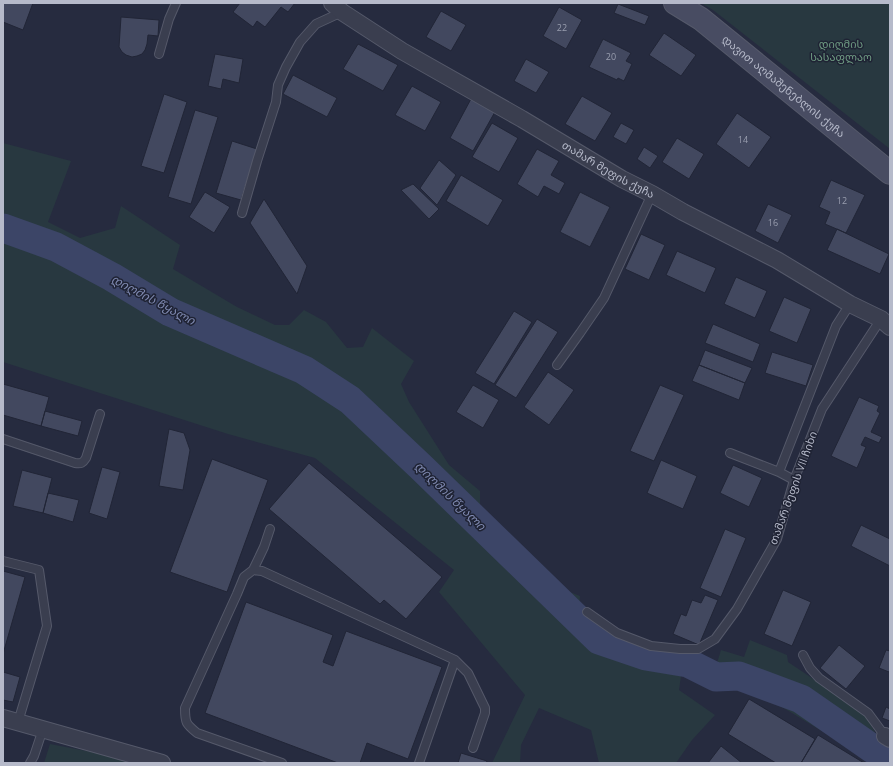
<svg xmlns="http://www.w3.org/2000/svg" width="893" height="766" viewBox="0 0 893 766" font-family="'Open Sans','Noto Sans Georgian',sans-serif">
  <rect width="100%" height="100%" fill="#262b3f"/>
  <path fill="#283840" d="M701 3H890V149L713 10Z
    M3 143 71 161 48 222 80 238 115 228 121 206 180 245 173 269 237 307 275 325H289L304 310 326 322 347 348 363 347 372 328 414 361 401 384 409 402 449 465 480 491V508L560 588 580 596 579 612 602 633 644 650 699 657 717 663 721 650 744 657 750 640 787 655 788 662 864 713 877 736 890 743V763H875L752 689 681 676 679 690 715 715 692 740 676 763H599L591 730 539 708 521 745 520 763H492L525 695 439 592 454 570 315 458 228 434 3 362Z
    M50 744 123 758 137 763H44Z"/>
  <g fill="none" stroke-linecap="round" stroke-linejoin="round">
    <path stroke="#3c4567" stroke-width="29" d="M3 228 56 247 112 277 170 312 304 370 350 400 421 467 599 640 646 656 688 663 716 677 739 676 801 699 873 749 890 759"/>
  </g>
  <path fill="#42485f" stroke="#212536" d="M3 3H33L23 30 3 22Z
    M240 3H295L288 12 281 7 265 27 257 21 253 27 233 12Z
    M618 4 649 16 645 25 614 13Z
    M559 7 582 20 566 49 543 36Z
    M441 11 466 25 451 51 426 37Z
    M121 17 159 20 158 36 148 35 147 44 145 50 142 54 137 56 132 57 126 55 122 52 119 47Z
    M664 33 696 55 681 76 649 55Z
    M603 39 631 53 626 61 632 64 624 81 618 78 617 80 589 67Z
    M358 44 398 65 383 91 343 69Z
    M215 54 243 59 239 83 223 79 221 89 208 86Z
    M526 59 549 72 536 93 514 81Z
    M293 75 337 98 327 117 283 94Z
    M412 86 441 102 425 131 395 115Z
    M164 94 187 102 164 173 141 166Z
    M582 96 612 113 595 141 565 124Z
    M472 97 496 110 473 151 450 138Z
    M195 110 218 117 191 204 168 197Z
    M737 113 771 137 749 168 716 144Z
    M492 123 518 138 499 172 472 157Z
    M621 123 634 130 626 144 613 137Z
    M677 138 704 154 689 179 662 162Z
    M232 141 257 149 241 200 216 193Z
    M644 147 658 156 650 168 637 159Z
    M537 149 559 161 551 175 565 183 559 194 544 186 538 197 517 184Z
    M439 160 456 175 437 205 420 188Z
    M461 175 503 200 488 226 446 201Z
    M831 180 865 195 846 233 825 224 830 212 819 207Z
    M413 184 439 209 429 219 401 190Z
    M205 192 230 207 214 233 189 217Z
    M580 192 610 207 590 247 560 232Z
    M264 199 307 266 297 294 250 223Z
    M768 204 792 215 778 243 755 231Z
    M837 229 889 254 880 274 827 250Z
    M641 234 665 245 649 280 625 269Z
    M677 251 716 268 705 293 666 275Z
    M736 277 767 291 755 318 724 304Z
    M784 297 811 309 797 343 769 331Z
    M514 311 532 322 494 384 475 373Z
    M537 319 558 332 516 398 495 385Z
    M713 324 760 344 753 362 705 343Z
    M705 350 752 368 745 383 699 365Z
    M772 352 813 365 806 386 765 373Z
    M699 365 745 383 739 400 692 381Z
    M548 372 574 390 549 425 524 407Z
    M3 384 49 397 41 426 3 415Z
    M473 385 499 400 483 428 456 412Z
    M660 385 684 395 654 461 630 451Z
    M859 397 879 406 877 411 880 413 871 432 882 437 879 443 865 437 861 445 866 447 857 468 831 456Z
    M45 411 82 421 78 436 41 426Z
    M169 429 184 433 190 450 183 490 159 486Z
    M212 459 268 480 227 592 170 572Z
    M661 460 697 476 683 509 647 493Z
    M309 463 442 577 406 619 384 600 380 604 269 509Z
    M733 465 762 478 749 507 720 493Z
    M102 467 120 472 107 519 89 513Z
    M22 470 52 478 43 513 13 506Z
    M48 493 79 500 73 522 43 513Z
    M861 525 890 539V566L851 546Z
    M725 529 746 538 721 597 700 588Z
    M3 571 25 577 3 654Z
    M783 590 811 602 792 646 764 634Z
    M705 595 718 600 699 645 673 634 681 614 686 616 692 600 701 603Z
    M246 602 333 635 323 662 333 666 346 631 442 667 408 759 367 743 360 763H338L205 713Z
    M839 645 865 666 846 689 820 668Z
    M886 650 890 651V670L889 672 879 668Z
    M3 672 20 677 13 702 3 700Z
    M749 699 815 739 801 763H776L728 734Z
    M886 707 890 709V721L882 718Z
    M818 735 864 763H801Z
    M721 746 742 763H708Z
    M461 753 487 761 486 763H458Z"/>
  <g fill="none" stroke-linecap="round" stroke-linejoin="round">
    <defs>
      <path id="lane" d="M159 54 169 19 176 3
        M242 213 257 161 276 102 278 85 286 67 300 42 316 24 342 12
        M557 365 580 333 604 298 652 194
        M3 439 75 463C81 464 83 463 86 458L100 414
        M730 453 779 472 794 480
        M779 472 836 326 850 304
        M3 561 39 570 47 626 18 722
        M253 570 264 547 270 529
        M587 612 617 633 651 646 680 649H698L715 639 737 609 777 539 794 480 822 409 881 319
        M803 655 810 668 819 678 868 713 885 736
        M455 660 468 673 485 708V713L473 748
        M30 763 34 756 43 729
        M282 763 197 733C186 724 185 723 185 708L237 594 244 577 253 570 262 571 455 660 419 763"/>
      <g id="street">
        <path id="s1" d="M332 3 342 12 402 51 522 119 622 179 652 194 683 212 777 260 850 304 881 319 890 327"/>
        <path d="M3 718 162 763"/>
        <path d="M885 736 890 739"/>
      </g>
      <g id="secondary">
        <path id="s2" d="M675 3 701 19 890 173"/>
      </g>
    </defs>
    <use href="#lane" stroke="#55596a" stroke-width="10"/>
    <use href="#street" stroke="#55596a" stroke-width="18"/>
    <use href="#secondary" stroke="#55596a" stroke-width="24"/>
    <use href="#lane" stroke="#3a3e4f" stroke-width="8"/>
    <use href="#street" stroke="#3a3e4f" stroke-width="16"/>
    <use href="#secondary" stroke="#484c62" stroke-width="22"/>
  </g>
  <g text-anchor="middle" stroke-width="3" stroke-linejoin="round" paint-order="stroke">
    <g font-size="9" fill="#999eaf">
      <text x="562" y="31">22</text>
      <text x="611" y="60">20</text>
      <text x="743" y="143">14</text>
      <text x="842" y="204">12</text>
      <text x="773" y="226">16</text>
    </g>
    <g font-size="11" fill="#6e9a82" stroke="#1f2334">
      <text x="841" y="48">დიღმის<tspan x="841" dy="13">სასაფლაო</tspan></text>
    </g>
    <g font-size="11" fill="#b6baca" stroke="#1f2334">
      <text dy="4" stroke="none"><textPath href="#s2" startOffset="137">დავით აღმაშენებლის ქუჩა</textPath></text>
      <text dy="4" stroke="none"><textPath href="#s1" startOffset="323">თამარ მეფის ქუჩა</textPath></text>
      <text transform="translate(793 488) rotate(-70)" y="4">თამარ მეფის VII ჩიხი</text>
    </g>
    <g font-size="12" font-style="italic" fill="#7f89b0" stroke="#1f2334">
      <text transform="translate(153 300) rotate(28)" y="4">დიღმის წყალი</text>
      <text transform="translate(450 496) rotate(44)" y="4">დიღმის წყალი</text>
    </g>
  </g>
  <rect width="893" height="766" fill="none" stroke="#b6baca" stroke-width="8"/>
</svg>
